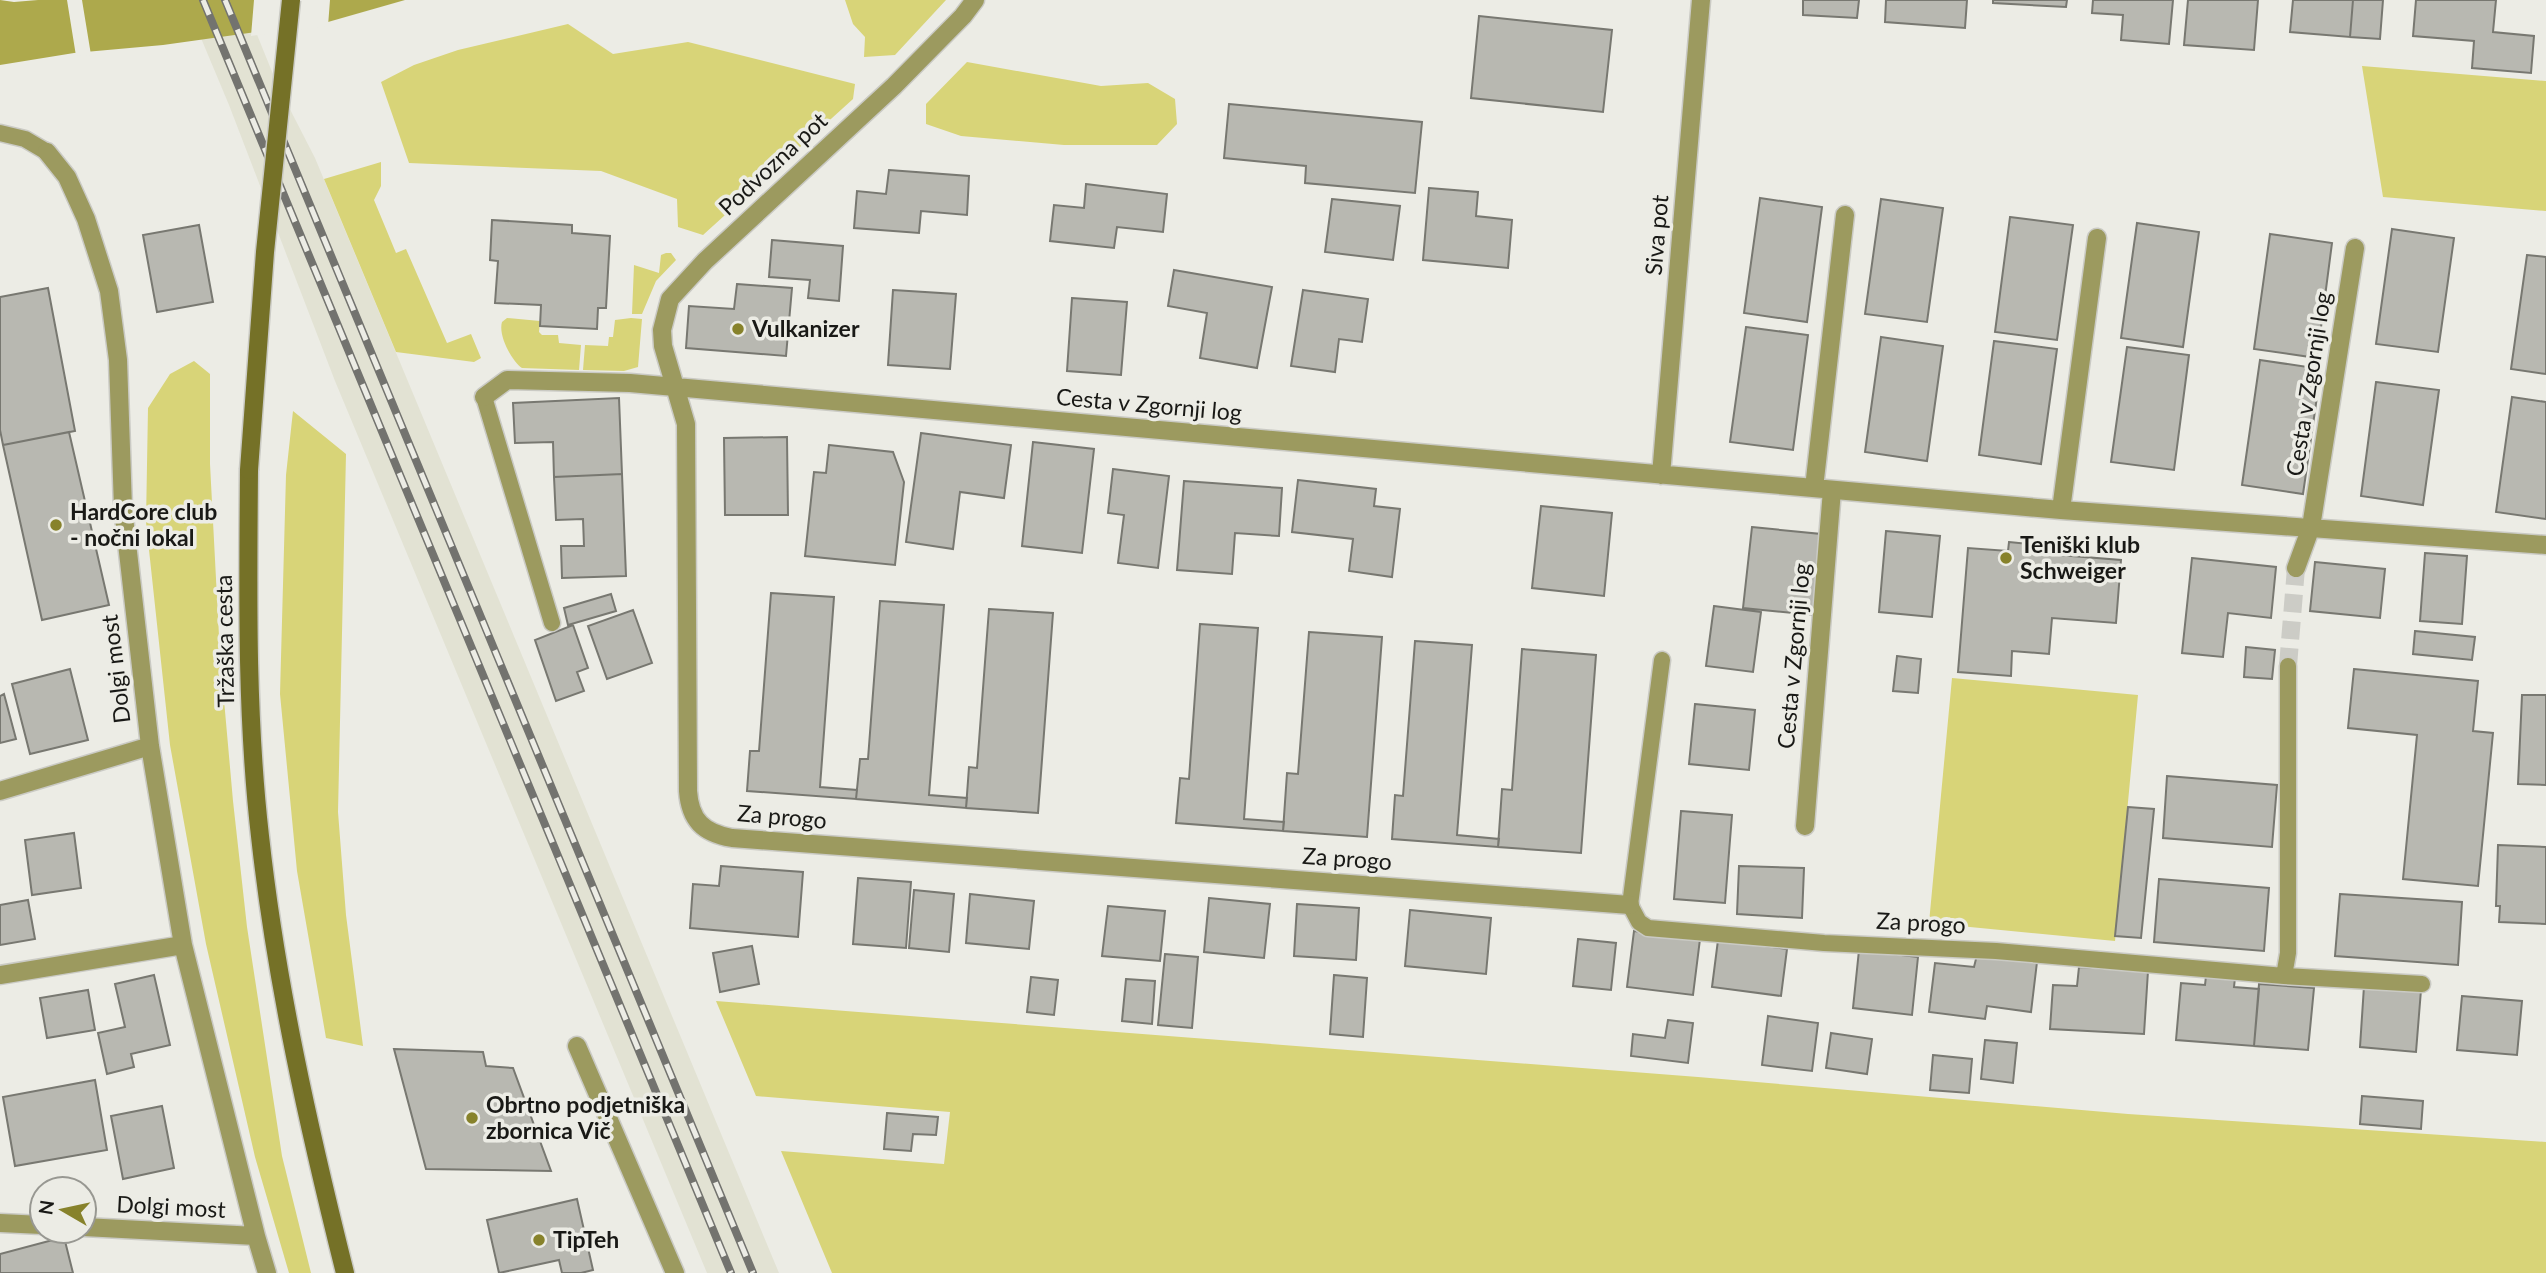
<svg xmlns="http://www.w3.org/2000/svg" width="2546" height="1273" viewBox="0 0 2546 1273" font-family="Lato,sans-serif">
  <rect width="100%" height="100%" fill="#ecece5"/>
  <path fill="#e2e2d3" d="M185 0H243L277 84 315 158 779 1273H707L335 381 229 105Z"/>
  <path fill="#d8d478" d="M845 0H946L895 55 864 57 865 37 853 24Z
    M568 24 613 54 688 42 855 84 853 99 703 235 678 227 677 199 601 171 409 163 381 82 414 65 458 50Z
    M967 62 1101 86 1148 83 1175 99 1177 124 1157 145H1064L961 136 926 124V104Z
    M2362 66 2546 81V211L2383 197Z
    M381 162V186L374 200 396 253 406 249 447 343 471 334 481 358 474 362 396 352 324 179Z
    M666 253H671L676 260 656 281 642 314H632L634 265 659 273 661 255Z
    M507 318 540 321 539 332 542 335H558L559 343 581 345 579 370 522 368C511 360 498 335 502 322Z
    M631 318 642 319 638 367 624 371 583 370 585 345 608 346 609 337H613L615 320Z
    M194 361 210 374V464L220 655 233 801 247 927 282 1156 311 1273H289L255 1157 206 944 170 745 146 522 148 408 170 374Z
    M293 411 346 454 338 812 346 915 363 1046 326 1038 297 871 280 694 286 475Z
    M1952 678 2138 695 2115 941 1929 923Z
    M716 1001 1698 1077 2128 1114 2546 1142V1273H832L781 1151 944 1164 950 1112 756 1096Z"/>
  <path fill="#ada94c" d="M0 0 14 2 38 0H405L328 22 163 45 74 53 0 65Z"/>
  <path fill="#ecece5" d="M67 0H82L91 55 76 56Z
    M254 0H330L328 26 251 36Z"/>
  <path fill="#b8b8b1" stroke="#787871" stroke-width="2" d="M1803 0H1859L1857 18 1803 15Z
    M1886 0H1967L1965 28 1885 22Z
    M1993 0H2067L2066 7 1993 3Z
    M2093 0H2173L2169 44 2121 40 2123 15 2092 13Z
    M2188 0H2258L2254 50 2184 45Z
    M2293 0H2353L2350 37 2290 32Z
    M2353 0H2383L2380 39 2350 37Z
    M2416 0H2496L2493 32 2534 36 2531 73 2472 68 2474 41 2413 36Z
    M1479 16 1612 30 1603 112 1471 98Z
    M1229 104 1422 122 1415 193 1305 183 1306 166 1224 158Z
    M889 170 969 176 967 215 921 211 919 233 854 228 857 191 886 194Z
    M1086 184 1167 194 1163 232 1117 227 1114 248 1050 241 1054 205 1084 208Z
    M1429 188 1478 192 1476 216 1512 220 1508 268 1423 260Z
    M1760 198 1822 207 1807 322 1744 313Z
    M1332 199 1400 206 1393 260 1325 252Z
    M1881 199 1943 208 1927 322 1865 314Z
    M2010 217 2073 225 2057 340 1995 332Z
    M492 220 572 225V233L610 236 606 308H598L597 329 540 326 541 305 495 303 498 261 490 260Z
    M2137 223 2199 232 2183 347 2121 338Z
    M199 225 213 302 157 312 143 235Z
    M2392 229 2454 238 2438 352 2376 344Z
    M2270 234 2332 243 2317 358 2254 349Z
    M772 240 843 246 839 301 808 298 810 280 769 277Z
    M2527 255 2546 257V374L2511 369Z
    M1174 270 1272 287 1257 368 1200 358 1207 313 1168 306Z
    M737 284 792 288 786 356 686 348 689 306 734 309Z
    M48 288 75 431 3 445 0 430V297Z
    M893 290 956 294 950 369 888 365Z
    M1303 290 1368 299 1362 342 1339 339 1335 372 1291 366Z
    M1072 298 1127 302 1121 375 1067 371Z
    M1746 327 1808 335 1793 450 1730 442Z
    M1881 337 1943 346 1927 461 1865 452Z
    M1994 341 2057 349 2041 464 1979 455Z
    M2127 347 2189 355 2174 470 2111 462Z
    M2260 360 2321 369 2303 494 2242 485Z
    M2376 382 2439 390 2423 505 2361 496Z
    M2512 397 2546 402V519L2496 512Z
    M619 398 622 474 554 477 553 442 515 443 513 403Z
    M69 432 109 605 42 620 3 445Z
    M921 433 1011 445 1004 498 960 492 953 549 906 542Z
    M787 437 788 515H725L724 438Z
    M1033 442 1094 449 1082 553 1022 546Z
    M829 445 893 452 904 482 895 565 805 556 814 472 826 473Z
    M1113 469 1169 476 1158 568 1118 563 1124 515 1108 513Z
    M622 474 626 576 562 578 561 546H584L583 519 556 520 554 477Z
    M1298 480 1376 489 1374 506 1400 509 1392 577 1349 571 1353 539 1292 532Z
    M1184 481 1282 488 1279 536 1235 533 1232 574 1177 570Z
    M1541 506 1612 513 1604 596 1532 588Z
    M1752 527 1821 534 1813 615 1743 608Z
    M1886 531 1940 536 1932 617 1879 612Z
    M2009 542 2061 547 2060 555 2121 560 2116 623 2052 618 2049 654 2012 651 2011 676 1958 672 1968 548 2008 551Z
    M2425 553 2467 556 2462 624 2420 621Z
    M2192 558 2276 567 2271 618 2228 613 2223 657 2182 653Z
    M2315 562 2385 569 2380 618 2310 611Z
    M771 593 834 597 820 787 857 790 856 799 747 791 750 751H759Z
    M611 594 616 611 568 625 564 608Z
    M880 601 944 605 929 795 967 798 966 808 856 799 860 759H868Z
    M1714 606 1761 612 1753 672 1706 666Z
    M989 609 1053 613 1038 813 966 808 969 767 977 768Z
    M633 610 652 663 607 679 588 626Z
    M1200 624 1258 628 1244 819 1284 822 1283 831 1176 823 1180 778 1189 779Z
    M573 625 588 668 577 672 584 691 556 701 535 640Z
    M2415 631 2475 637 2472 660 2413 654Z
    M1309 632 1382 637 1367 837 1283 831 1287 773 1298 774Z
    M1415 641 1472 645 1457 835 1499 839 1498 847 1392 839 1395 795 1403 796Z
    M2246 647 2275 650 2272 679 2244 677Z
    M1522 649 1596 655 1581 853 1498 847 1502 789 1512 790Z
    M1897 656 1921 659 1918 693 1893 691Z
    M70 669 88 740 30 754 12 684Z
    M2354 669 2478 681 2473 731 2493 733 2478 886 2403 879 2417 735 2348 728Z
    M4 694 16 739 0 743V696Z
    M2522 695H2546V785L2518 784Z
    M1695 704 1755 710 1749 770 1689 764Z
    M2167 776 2277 785 2272 847 2163 838Z
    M2128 807 2154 809 2141 938 2115 936Z
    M1681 811 1732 815 1725 903 1674 899Z
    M74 833 81 888 32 895 25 840Z
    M2498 845 2546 847V924L2499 922 2500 906H2496Z
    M721 866 803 872 798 937 690 928 693 884 719 886Z
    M1739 866 1804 868 1802 918 1737 914Z
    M858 878 911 882 906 948 853 944Z
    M2159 879 2269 888 2264 951 2154 942Z
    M914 890 954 894 949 952 909 948Z
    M970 894 1034 901 1029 949 966 943Z
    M2340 894 2462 902 2458 965 2335 956Z
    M1209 898 1270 904 1264 958 1204 952Z
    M28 900 35 939 0 945V905Z
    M1297 904 1359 908 1356 960 1294 956Z
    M1108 906 1165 911 1160 961 1102 956Z
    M1410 910 1491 918 1486 974 1405 966Z
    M1634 931 1700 939 1693 995 1627 987Z
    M1578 939 1616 943 1611 990 1573 986Z
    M1718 940 1787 949 1781 996 1712 987Z
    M752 946 759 984 720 992 713 953Z
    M1859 950 1918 957 1912 1015 1853 1008Z
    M1165 954 1198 957 1192 1028 1158 1025Z
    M1977 955 2037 962 2031 1012 1987 1006 1985 1019 1929 1012 1935 963 1974 967Z
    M2079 967 2148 971 2144 1034 2050 1029 2053 985 2077 986Z
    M154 975 170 1045 131 1054 134 1067 107 1074 98 1033 125 1027 115 984Z
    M1334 975 1367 978 1363 1037 1330 1034Z
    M2206 976 2235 978 2234 987 2259 989 2254 1046 2176 1040 2181 983 2205 985Z
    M1031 977 1058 980 1054 1015 1027 1012Z
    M1126 979 1155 981 1152 1024 1122 1021Z
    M2259 984 2314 988 2308 1050 2254 1046Z
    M2364 986 2421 990 2416 1052 2360 1047Z
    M88 990 95 1030 47 1038 40 998Z
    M2462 996 2522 1001 2517 1055 2457 1050Z
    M1768 1016 1818 1023 1812 1071 1762 1065Z
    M1668 1020 1693 1023 1688 1063 1631 1056 1633 1034 1665 1038Z
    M1831 1033 1872 1039 1867 1074 1826 1068Z
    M1985 1040 2017 1043 2013 1083 1981 1079Z
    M394 1049 483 1052 486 1066 513 1068 551 1171 426 1169Z
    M1933 1055 1972 1059 1969 1093 1930 1090Z
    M95 1080 107 1150 15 1166 3 1097Z
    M2362 1096 2423 1101 2421 1129 2360 1124Z
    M162 1106 174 1168 123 1179 111 1116Z
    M887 1113 938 1117 936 1135 913 1134 911 1151 884 1149Z
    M577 1199 593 1270 581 1273H562L559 1260 499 1273 487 1220Z
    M64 1237 73 1273H0V1254Z"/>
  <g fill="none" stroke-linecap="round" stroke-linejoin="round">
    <path stroke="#ccccc6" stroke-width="18" stroke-dasharray="18 9" stroke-linecap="butt" d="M2288 666 2296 568"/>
    <defs>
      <path id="lane" d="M0 133 25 139 47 152
        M484 397 552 623
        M1662 660 1630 905 1639 922 1648 928 1824 943 1996 951 2284 976 2422 984
        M2284 976 2288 953V666"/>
      <path id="street" d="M975 0 963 16 894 86 705 261 670 299 662 330 663 346 686 424 688 791C690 820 703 833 732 838L1630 905
        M47 152 67 177 86 219 109 291 118 360 123 508 150 746 183 945 256 1236
        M484 397 507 380 630 383 2061 510 2546 545
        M1661 475 1701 0
        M1814 488 1845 215
        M2061 510 2097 238
        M2296 568 2311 527 2355 248
        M0 791 150 746
        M1805 826 1832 490
        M0 975 183 945
        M577 1046 675 1273
        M0 1223 42 1225
        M84 1227 256 1236 267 1273"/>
      <path id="secondary" d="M249 470C248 592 246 714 260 836 276 983 309 1129 345 1273"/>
    </defs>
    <use href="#lane" stroke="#cacac4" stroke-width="19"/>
    <use href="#street" stroke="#cacac4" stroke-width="21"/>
    <use href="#secondary" stroke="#cacac4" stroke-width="21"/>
    <use href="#lane" stroke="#9c9a5f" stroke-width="16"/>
    <use href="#street" stroke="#9c9a5f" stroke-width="18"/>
    <use href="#secondary" stroke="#757127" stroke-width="18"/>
    <defs>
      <path id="rail" d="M203 0 731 1273
        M225 0 753 1273"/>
    </defs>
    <use href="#rail" stroke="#73736f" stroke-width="8"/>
    <use href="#rail" stroke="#ecece5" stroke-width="5" stroke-dasharray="16" stroke-linecap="butt"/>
    <defs>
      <path id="secondary-bridge" d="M249 470 265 252 291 0"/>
    </defs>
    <use href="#secondary-bridge" stroke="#cacac4" stroke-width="21" stroke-linecap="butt"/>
    <use href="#secondary-bridge" stroke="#757127" stroke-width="18"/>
  </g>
  <g fill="#87822b" stroke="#ecece5" stroke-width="2.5">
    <circle cx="738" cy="329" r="7"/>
    <circle cx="56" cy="525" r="7"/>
    <circle cx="2006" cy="558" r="7"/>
    <circle cx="472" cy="1118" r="7"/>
    <circle cx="539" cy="1240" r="7"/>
  </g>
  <g text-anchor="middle" stroke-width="7" stroke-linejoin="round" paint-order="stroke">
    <g font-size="23" fill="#191916" stroke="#ecece5">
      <text transform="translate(773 164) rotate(-43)" y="8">Podvozna pot</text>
      <text transform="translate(1657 235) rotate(-85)" y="8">Siva pot</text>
      <text transform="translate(2309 384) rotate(-81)" y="8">Cesta v Zgornji log</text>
      <text transform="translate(1149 405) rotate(5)" y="8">Cesta v Zgornji log</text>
      <text transform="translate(225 641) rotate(-91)" y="8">Tržaška cesta</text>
      <text transform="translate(1794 656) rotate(-85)" y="8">Cesta v Zgornji log</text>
      <text transform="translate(116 669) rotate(-97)" y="8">Dolgi most</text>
      <text transform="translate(782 817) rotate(5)" y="8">Za progo</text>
      <text transform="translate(1347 859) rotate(4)" y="8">Za progo</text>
      <text transform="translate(1921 923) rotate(3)" y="8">Za progo</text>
      <text transform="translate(171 1207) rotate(3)" y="8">Dolgi most</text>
    </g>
    <g font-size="23" font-weight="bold" fill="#191916" stroke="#ecece5" text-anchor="start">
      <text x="752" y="337">Vulkanizer</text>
      <text x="70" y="520">HardCore club<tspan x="70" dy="26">- nočni lokal</tspan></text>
      <text x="2020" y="553">Teniški klub<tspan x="2020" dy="26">Schweiger</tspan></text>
      <text x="486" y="1113">Obrtno podjetniška<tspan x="486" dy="26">zbornica Vič</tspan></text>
      <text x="553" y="1248">TipTeh</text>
    </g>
  </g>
  <g transform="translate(63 1210) rotate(279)"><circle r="33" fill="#ecece5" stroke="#989892" stroke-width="2"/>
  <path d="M0-5L12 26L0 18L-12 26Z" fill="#87822b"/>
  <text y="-10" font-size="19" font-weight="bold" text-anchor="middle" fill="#191916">N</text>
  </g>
</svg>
